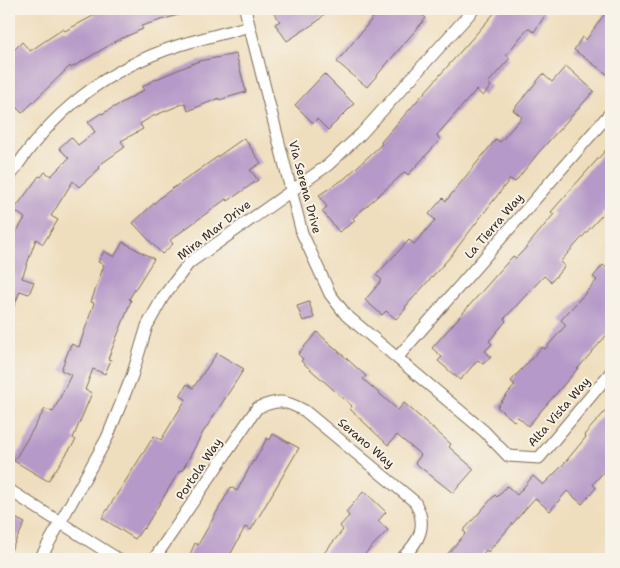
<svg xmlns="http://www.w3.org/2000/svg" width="620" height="568" viewBox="0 0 620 568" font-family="'Shantell Sans',sans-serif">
  <rect width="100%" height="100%" fill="#f7f3e8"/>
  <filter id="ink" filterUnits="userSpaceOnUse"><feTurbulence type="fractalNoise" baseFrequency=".02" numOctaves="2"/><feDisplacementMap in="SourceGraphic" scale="10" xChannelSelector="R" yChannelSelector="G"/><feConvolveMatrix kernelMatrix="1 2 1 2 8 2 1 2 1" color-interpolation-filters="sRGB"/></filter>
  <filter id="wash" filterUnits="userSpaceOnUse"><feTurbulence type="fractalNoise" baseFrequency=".0096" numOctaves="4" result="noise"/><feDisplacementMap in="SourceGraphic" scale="20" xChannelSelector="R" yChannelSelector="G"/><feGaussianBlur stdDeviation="1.12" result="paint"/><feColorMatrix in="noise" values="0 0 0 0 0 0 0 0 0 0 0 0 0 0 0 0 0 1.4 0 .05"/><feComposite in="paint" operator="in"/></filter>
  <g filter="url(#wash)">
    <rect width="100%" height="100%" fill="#efdebd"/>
    <g id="blocks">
      <path fill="#b599c8" d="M106 9H188V12L141 26 143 29 118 40 71 68 70 66 22 113 9 100V55L22 42 30 51 63 29 65 31Z
        M271 9H329L318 21 287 41 275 24 280 21Z
        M380 9H416L426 18 367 87 337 62Z
        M498 9H538L546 14 534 32 528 28 506 55 510 58 488 83 491 86 483 96 476 90 437 135 440 140 408 175 405 172 353 218 355 221 339 232 322 211 327 207 319 195 344 179 382 144 381 142Z
        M608 9H611V77L574 50 582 37 586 40Z
        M236 54 246 92 219 100V98L188 111 185 103 151 117 140 124 143 129 121 141 125 147 98 166 100 168 79 187 73 181 51 216 58 220 43 244 36 239 22 278 34 282 29 294 20 291 9 319V240L11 233 15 234 25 218 14 210 39 176 41 177 45 172 51 176 69 158 59 148 71 137 78 145 95 132 88 122 101 113 102 114 144 90 142 87 154 80 199 61Z
        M566 66 594 91 539 152 515 182 510 179 450 257 405 307 406 308 400 315 396 319 386 311 382 315 365 300 382 280 376 275 409 240 414 244 435 220 429 214 443 198 446 201 496 139 500 142 522 117 513 110 543 74 552 82Z
        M324 74 354 104 328 130 317 119 313 123 295 105Z
        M244 138 261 163 250 170 258 180 228 201 226 199 170 240 173 244 162 254 133 223 162 196Z
        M611 144V205L560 262 565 266 551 282 544 276 504 319 506 321 489 341 492 344 485 351 491 357 483 364 478 360 460 380 438 361 442 357 432 348 513 256 516 258 523 251 554 214 551 212Z
        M123 242 154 259 129 299 131 300 126 314 108 359 111 360 105 374 93 369 85 390 92 393 73 438 76 440 48 481 14 461 45 409 53 412 71 375 61 370 71 344 79 347 94 303 91 302 104 265 98 262 104 251 114 257Z
        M603 265 611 272V330L528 426 518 417 514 421 497 407 515 385 511 381 542 347 545 349 566 325 561 320 597 280 593 277Z
        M309 302 314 318 303 321 297 306Z
        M317 332 366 376 363 379 398 410 404 403 451 444 449 447 474 469 453 493 415 463 421 455 397 435 388 445 350 409 352 406 301 361 303 359 298 354Z
        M217 353 244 369 202 434 182 471 180 470 144 529 143 528 135 539 102 518 154 436 161 440 186 399 180 396 187 384 193 388Z
        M611 405V463L593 484 596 488 582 504 567 491 550 511 535 498 488 552 486 550 479 559H443L466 533 463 531 495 495 497 497 507 486 517 495 533 476 543 485 562 466 586 437 584 435Z
        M273 434 299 448 251 530 245 527 228 559H188L195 543 198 545 231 487 237 491 253 461 254 462 267 438 270 440Z
        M364 491 386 512 378 521 388 530 360 559H319L343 530 340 526 349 516 346 512Z
        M9 515 25 523 9 554Z"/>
    </g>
  </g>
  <g filter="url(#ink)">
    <use href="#blocks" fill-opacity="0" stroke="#7a6956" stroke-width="1"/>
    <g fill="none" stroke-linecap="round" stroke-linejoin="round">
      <defs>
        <path id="minor" d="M245 9 302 233 330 294 346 315 484 431 508 456 539 458 611 372
          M9 178C49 114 107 68 180 45 203 38 226 33 249 26
          M397 358 611 112
          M9 490 118 559
          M40 559 107 438 132 376 147 326 163 297 189 263 328 165 361 134 474 9
          M154 559 257 408C278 399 285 400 305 411L415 502C428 526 420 541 401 559"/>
      </defs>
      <use href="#minor" stroke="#7a6956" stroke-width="13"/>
      <use href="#minor" stroke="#fff" stroke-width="11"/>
    </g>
  </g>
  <g text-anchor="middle" stroke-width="4" stroke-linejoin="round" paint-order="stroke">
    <g font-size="12" fill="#3b2a1e" stroke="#f7f3e8">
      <text transform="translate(305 187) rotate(75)" y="4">Via Serena Drive</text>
      <text transform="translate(494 226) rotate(-49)" y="4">La Tierra Way</text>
      <text transform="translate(214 230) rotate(-38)" y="4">Mira Mar Drive</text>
      <text transform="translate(559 412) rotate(-49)" y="4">Alta Vista Way</text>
      <text transform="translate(366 443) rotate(40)" y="4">Serano Way</text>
      <text transform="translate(199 469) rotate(-56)" y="4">Portola Way</text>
    </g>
  </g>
  <rect width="620" height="568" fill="none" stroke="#f7f3e8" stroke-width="30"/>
</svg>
